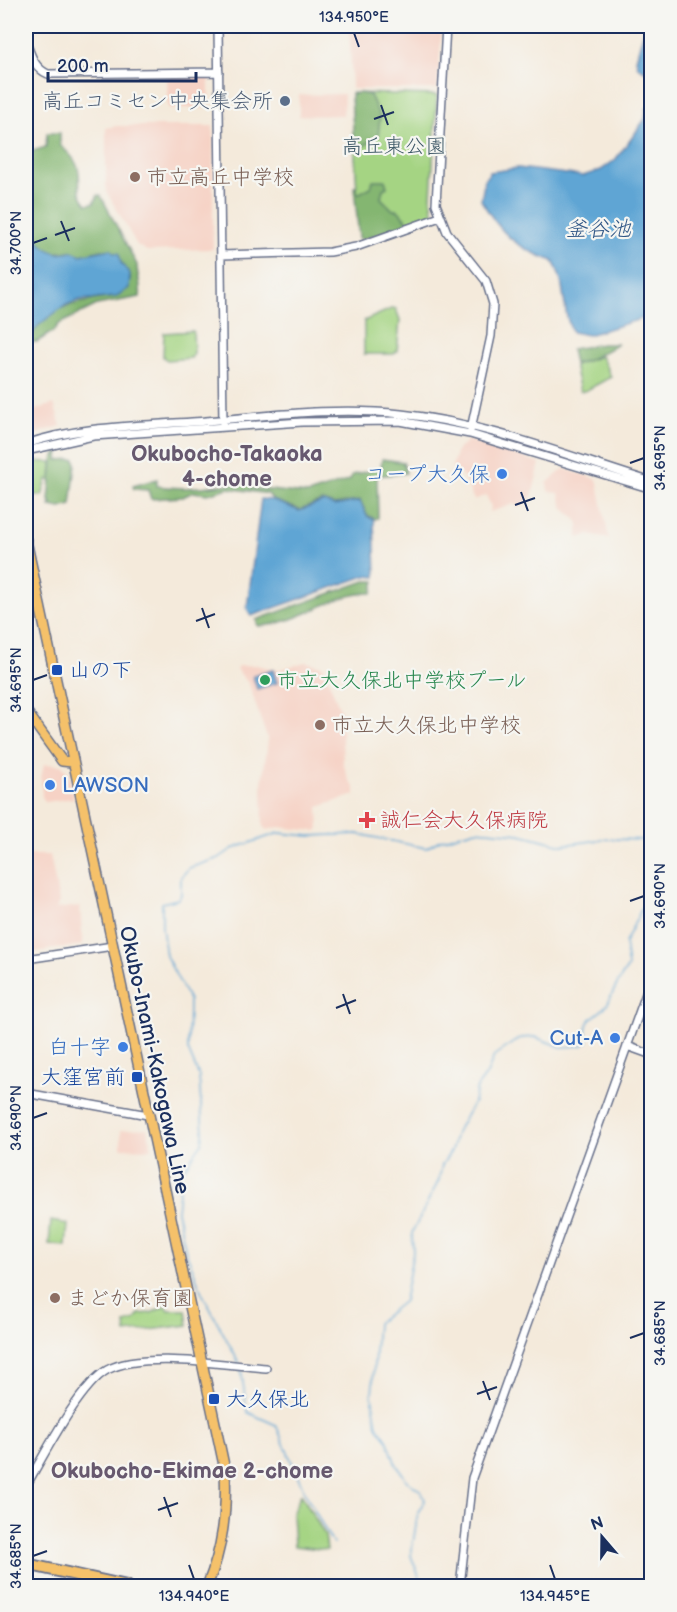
<svg xmlns="http://www.w3.org/2000/svg" width="677" height="1612" viewBox="0 0 677 1612" font-family="'Balsamiq Sans','Klee One',sans-serif">
  <rect width="100%" height="100%" fill="#f6f6f2"/>
  <filter id="ink" filterUnits="userSpaceOnUse"><feTurbulence type="fractalNoise" baseFrequency=".0167" numOctaves="2"/><feDisplacementMap in="SourceGraphic" scale="12" xChannelSelector="R" yChannelSelector="G"/><feConvolveMatrix kernelMatrix="1 2 1 2 8 2 1 2 1" color-interpolation-filters="sRGB"/></filter>
  <filter id="wash" filterUnits="userSpaceOnUse"><feTurbulence type="fractalNoise" baseFrequency=".008" numOctaves="4" result="noise"/><feDisplacementMap in="SourceGraphic" scale="24" xChannelSelector="R" yChannelSelector="G"/><feGaussianBlur stdDeviation="1.35" result="paint"/><feColorMatrix in="noise" values="0 0 0 0 0 0 0 0 0 0 0 0 0 0 0 0 0 1.4 0 .05"/><feComposite in="paint" operator="in"/></filter>
  <g filter="url(#wash)">
    <rect width="100%" height="100%" fill="#f4eadb"/>
    <path fill="#f6d2c5" d="M349 26H442L437 89H352Z
      M209 75V108H168L167 76Z
      M344 94 343 115 299 116V95Z
      M116 126H213V249L147 251 137 245 106 191V128Z
      M54 404 61 426 26 437V413Z
      M467 440 540 463 532 496 519 508 514 504 490 512 491 506 486 495 474 500 463 476 452 467 457 450 465 444Z
      M564 469 597 479 609 539 589 535 578 538V521L563 508 559 493 548 491 547 483Z
      M305 662 323 666 341 712 343 763 349 780 355 788V795L318 807 319 828 316 831 279 827 267 830 263 827 262 783 268 741 249 684 236 669 238 666 256 665 278 670Z
      M44 764 61 765 68 773 74 798 46 802 42 797 41 778Z
      M26 855H50L59 902 56 909 80 906 83 945 26 953Z
      M147 1128 152 1149 121 1148V1130Z"/>
    <path fill="#a5d483" stroke="#608270" stroke-width="1.5" d="M351 93 437 95 431 197 433 212 431 216 360 240Z
      M393 308 396 309 400 320 397 351 394 354H364V321Z
      M193 331 194 353 191 358 167 360 163 357 164 333Z
      M601 356 611 377 585 391H580L574 365Z
      M26 461 52 462 51 482 47 479 42 496 26 493Z
      M51 1221 68 1224 66 1246 49 1244Z
      M166 1306 169 1310H186L188 1325 126 1333 125 1323 135 1320 139 1314 151 1313Z
      M301 1494 325 1535 327 1550 294 1546 292 1514Z"/>
    <path fill="#84b671" stroke="#507268" stroke-width="1.5" d="M360 93 370 95 380 117 378 137 359 149 354 147 351 94Z
      M47 133H60V145C67 152 75 158 78 168 82 183 75 191 87 204L94 203 98 195 101 196 137 265C137 277 142 286 140 297L97 305 59 324 54 331 37 342 26 343V337L28 339C46 305 81 301 116 297L130 280V274L114 253 102 250 81 255 71 251 52 253 46 251 29 227 26 228V153L46 147Z
      M373 180H385L387 187 383 189 381 198 393 210H398L409 223 361 240 359 238 354 187H356L358 194 371 187Z
      M602 344H618L589 360 574 364 571 349Z
      M59 450 58 460 75 459 76 464 71 505 61 508 50 506 52 503 49 500 53 459Z
      M382 459 403 462 406 473 377 476 378 518 375 519 367 515 360 500 334 505 322 501 300 510 273 500 268 494 228 488 208 494 193 492 183 497 151 499 148 490 134 489 133 486 157 479V486C189 491 219 484 250 482L251 488 308 494 350 480 352 475 381 468Z
      M365 581H375L372 593C331 593 299 625 258 626L256 620Z"/>
    <path fill="#5ea5d4" stroke="#3c6a99" stroke-width="1.5" d="M645 26H651V75L638 67 636 59Z
      M651 106V316L588 335 572 332C561 309 567 284 553 261 516 248 501 234 481 200L485 179 490 172 518 168 583 176 601 170 615 160 631 139 645 119 646 109Z
      M29 227C36 242 54 260 71 251L81 255 111 249 114 253H119L121 263 130 274 129 288 116 297 80 300 66 305 40 324 28 339 26 337V228Z
      M261 499 272 500 299 511 323 502 334 506 360 501 367 516 374 520 376 577 365 576 251 616 247 608Z
      M273 670 277 683 257 689 253 676Z"/>
    <g fill="none" stroke-linecap="round" stroke-linejoin="round">
      <path stroke="#5ea5d4" stroke-width="1.5" d="M239 1363 202 1293 186 1252 177 1211 181 1173 202 1143 203 1133 199 1076 188 1050 189 1000 166 956 162 927V903L178 899 181 895V877L189 868 219 858 232 849 279 833 310 836 358 834 426 848 440 840 476 830 520 834 562 845 607 839 652 840
        M241 1368 247 1412 276 1425 305 1493 333 1544
        M423 1586 411 1556 418 1512 425 1500 421 1491 407 1481 395 1462 387 1439 377 1426 372 1396 377 1323 404 1301 413 1252 412 1233 439 1180 442 1165 451 1151 456 1133 474 1102 477 1087 487 1074 494 1056 521 1038 535 1037 561 1047 582 1046 588 1041C580 1013 602 1019 610 999 615 987 620 978 628 967L625 943 652 887"/>
    </g>
  </g>
  <g filter="url(#ink)">
    <g fill="none" stroke-linecap="round" stroke-linejoin="round">
      <defs>
        <path id="minor" d="M218 26 223 424
          M446 26 436 204 447 232 486 281 493 304 491 336 471 429
          M26 42C31 55 34 68 48 74L219 72
          M221 255 330 252 356 247 440 217
          M26 444C79 426 136 426 192 422 260 417 333 406 401 414 487 423 570 457 652 482
          M26 451 93 436 302 422 400 421 470 434 652 489
          M26 959 113 946
          M627 1046 652 1055
          M26 1093 148 1115
          M26 1486C43 1457 79 1386 107 1370 142 1351 225 1365 266 1368
          M460 1586 472 1478 652 977"/>
        <path id="major" d="M26 540 225 1470C227 1511 223 1548 207 1586
          M26 711 62 761 72 762"/>
        <path id="highway" d="M26 1564 127 1586"/>
      </defs>
      <use href="#minor" stroke="#67708a" stroke-width="10"/>
      <use href="#major" stroke="#67708a" stroke-width="12"/>
      <use href="#highway" stroke="#67708a" stroke-width="14"/>
      <use href="#minor" stroke="#fff" stroke-width="7"/>
      <use href="#major" stroke="#f5c16b" stroke-width="9"/>
      <use href="#highway" stroke="#f5c16b" stroke-width="10"/>
    </g>
  </g>
  <path fill="none" stroke="#1b2f5e" stroke-width="2" d="M354 33 359 47M381 105 388 125M374 119 394 112M61 221 69 241M55 235 75 228M33 243 47 238M630 463 644 458M521 492 528 511M515 505 535 498M202 608 209 628M196 621 215 614M33 680 47 675M630 901 644 896M343 994 350 1014M336 1008 356 1000M33 1118 47 1113M630 1338 644 1333M483 1381 490 1400M477 1394 497 1387M164 1497 171 1517M158 1510 178 1503M33 1556 47 1551M189 1565 194 1579M550 1565 555 1579"/>
  <circle fill="#5c6f8a" stroke="#f6f6f2" stroke-width="2" cx="285" cy="101" r="6"/>
  <g fill="#8d6e63" stroke="#f6f6f2" stroke-width="2">
    <circle cx="135" cy="177" r="6"/>
    <circle cx="320" cy="725" r="6"/>
    <circle cx="55" cy="1298" r="6"/>
  </g>
  <g fill="#3f7fe0" stroke="#f6f6f2" stroke-width="2">
    <circle cx="502" cy="474" r="6"/>
    <circle cx="50" cy="785" r="6"/>
    <circle cx="615" cy="1038" r="6"/>
    <circle cx="123" cy="1047" r="6"/>
  </g>
  <g fill="#1a4fb4" stroke="#f6f6f2" stroke-width="2">
    <rect x="51" y="664" width="12" height="12" rx="3"/>
    <rect x="131" y="1071" width="12" height="12" rx="3"/>
    <rect x="208" y="1393" width="12" height="12" rx="3"/>
  </g>
  <circle fill="#2e9e5b" stroke="#f6f6f2" stroke-width="2" cx="265" cy="680" r="6"/>
  <path fill="#e0444e" stroke="#f6f6f2" stroke-width="2" d="M364 811h6v6h6v6h-6v6h-6v-6h-6v-6h6z"/>
  <g text-anchor="middle" stroke-width="4.5" stroke-linejoin="round" paint-order="stroke">
    <g font-size="21" fill="#4e5e75" stroke="#f6f6f2" text-anchor="end">
      <text x="273" y="108">高丘コミセン中央集会所</text>
    </g>
    <g font-size="21" fill="#3e5867" stroke="#f6f6f2">
      <text x="394" y="153">高丘東公園</text>
    </g>
    <g font-size="21" fill="#785e54" stroke="#f6f6f2" text-anchor="start">
      <text x="147" y="184">市立高丘中学校</text>
      <text x="332" y="732">市立大久保北中学校</text>
      <text x="67" y="1305">まどか保育園</text>
    </g>
    <g font-size="21" fill="#366cbe" stroke="#f6f6f2" text-anchor="end">
      <text x="490" y="481">コープ大久保</text>
      <text x="62" y="792" text-anchor="start">LAWSON</text>
      <text x="603" y="1045">Cut-A</text>
      <text x="111" y="1054">白十字</text>
    </g>
    <g font-size="21" fill="#164399" stroke="#f6f6f2" text-anchor="start">
      <text x="69" y="677">山の下</text>
      <text x="125" y="1084" text-anchor="end">大窪宮前</text>
      <text x="226" y="1406">大久保北</text>
    </g>
    <g font-size="21" fill="#27864d" stroke="#f6f6f2" text-anchor="start">
      <text x="277" y="687">市立大久保北中学校プール</text>
    </g>
    <g font-size="21" fill="#be3a42" stroke="#f6f6f2" text-anchor="start">
      <text x="380" y="827">誠仁会大久保病院</text>
    </g>
    <g font-size="21" fill="#1b2f5e" stroke="#f6f6f2">
      <text transform="translate(155 1060) rotate(78)" y="7">Okubo-Inami-Kakogawa Line</text>
    </g>
    <g font-size="22" font-style="italic" fill="#325887" stroke="#f6f6f2">
      <text x="598" y="236">釜谷池</text>
    </g>
    <g font-size="22" font-weight="bold" fill="#67596f" stroke="#f6f6f2">
      <text x="227" y="461">Okubocho-Takaoka<tspan x="227" dy="25">4-chome</tspan></text>
      <text x="192" y="1478">Okubocho-Ekimae 2-chome</text>
    </g>
  </g>
  <rect width="677" height="1612" fill="none" stroke="#f6f6f2" stroke-width="66"/>
  <g transform="translate(602 1537) rotate(340)" stroke="#f6f6f2" stroke-width="4.5" paint-order="stroke">
  <path d="M0-4.5L10 22L0 15L-10 22Z" fill="#1b2f5e"/>
  <text y="-9" font-size="16" font-weight="bold" text-anchor="middle" fill="#1b2f5e">N</text>
  </g>
  <path d="M48 72v9h148v-9" fill="none" stroke="#1b2f5e" stroke-width="3"/>
  <text x="57" y="72" font-size="18" fill="#1b2f5e" stroke="#f6f6f2" stroke-width="4.5" paint-order="stroke">200 m</text>
  <rect x="33" y="33" width="611" height="1546" fill="none" stroke="#1b2f5e" stroke-width="2"/>
  <g font-size="15" text-anchor="middle" fill="#1b2f5e">
    <text x="354" y="22">134.950°E</text>
    <text transform="translate(16 243) rotate(-90)" y="5">34.700°N</text>
    <text transform="translate(660 458) rotate(-90)" y="5">34.695°N</text>
    <text transform="translate(16 680) rotate(-90)" y="5">34.695°N</text>
    <text transform="translate(660 896) rotate(-90)" y="5">34.690°N</text>
    <text transform="translate(16 1118) rotate(-90)" y="5">34.690°N</text>
    <text transform="translate(660 1333) rotate(-90)" y="5">34.685°N</text>
    <text transform="translate(16 1556) rotate(-90)" y="5">34.685°N</text>
    <text x="194" y="1601">134.940°E</text>
    <text x="555" y="1601">134.945°E</text>
  </g>
</svg>
